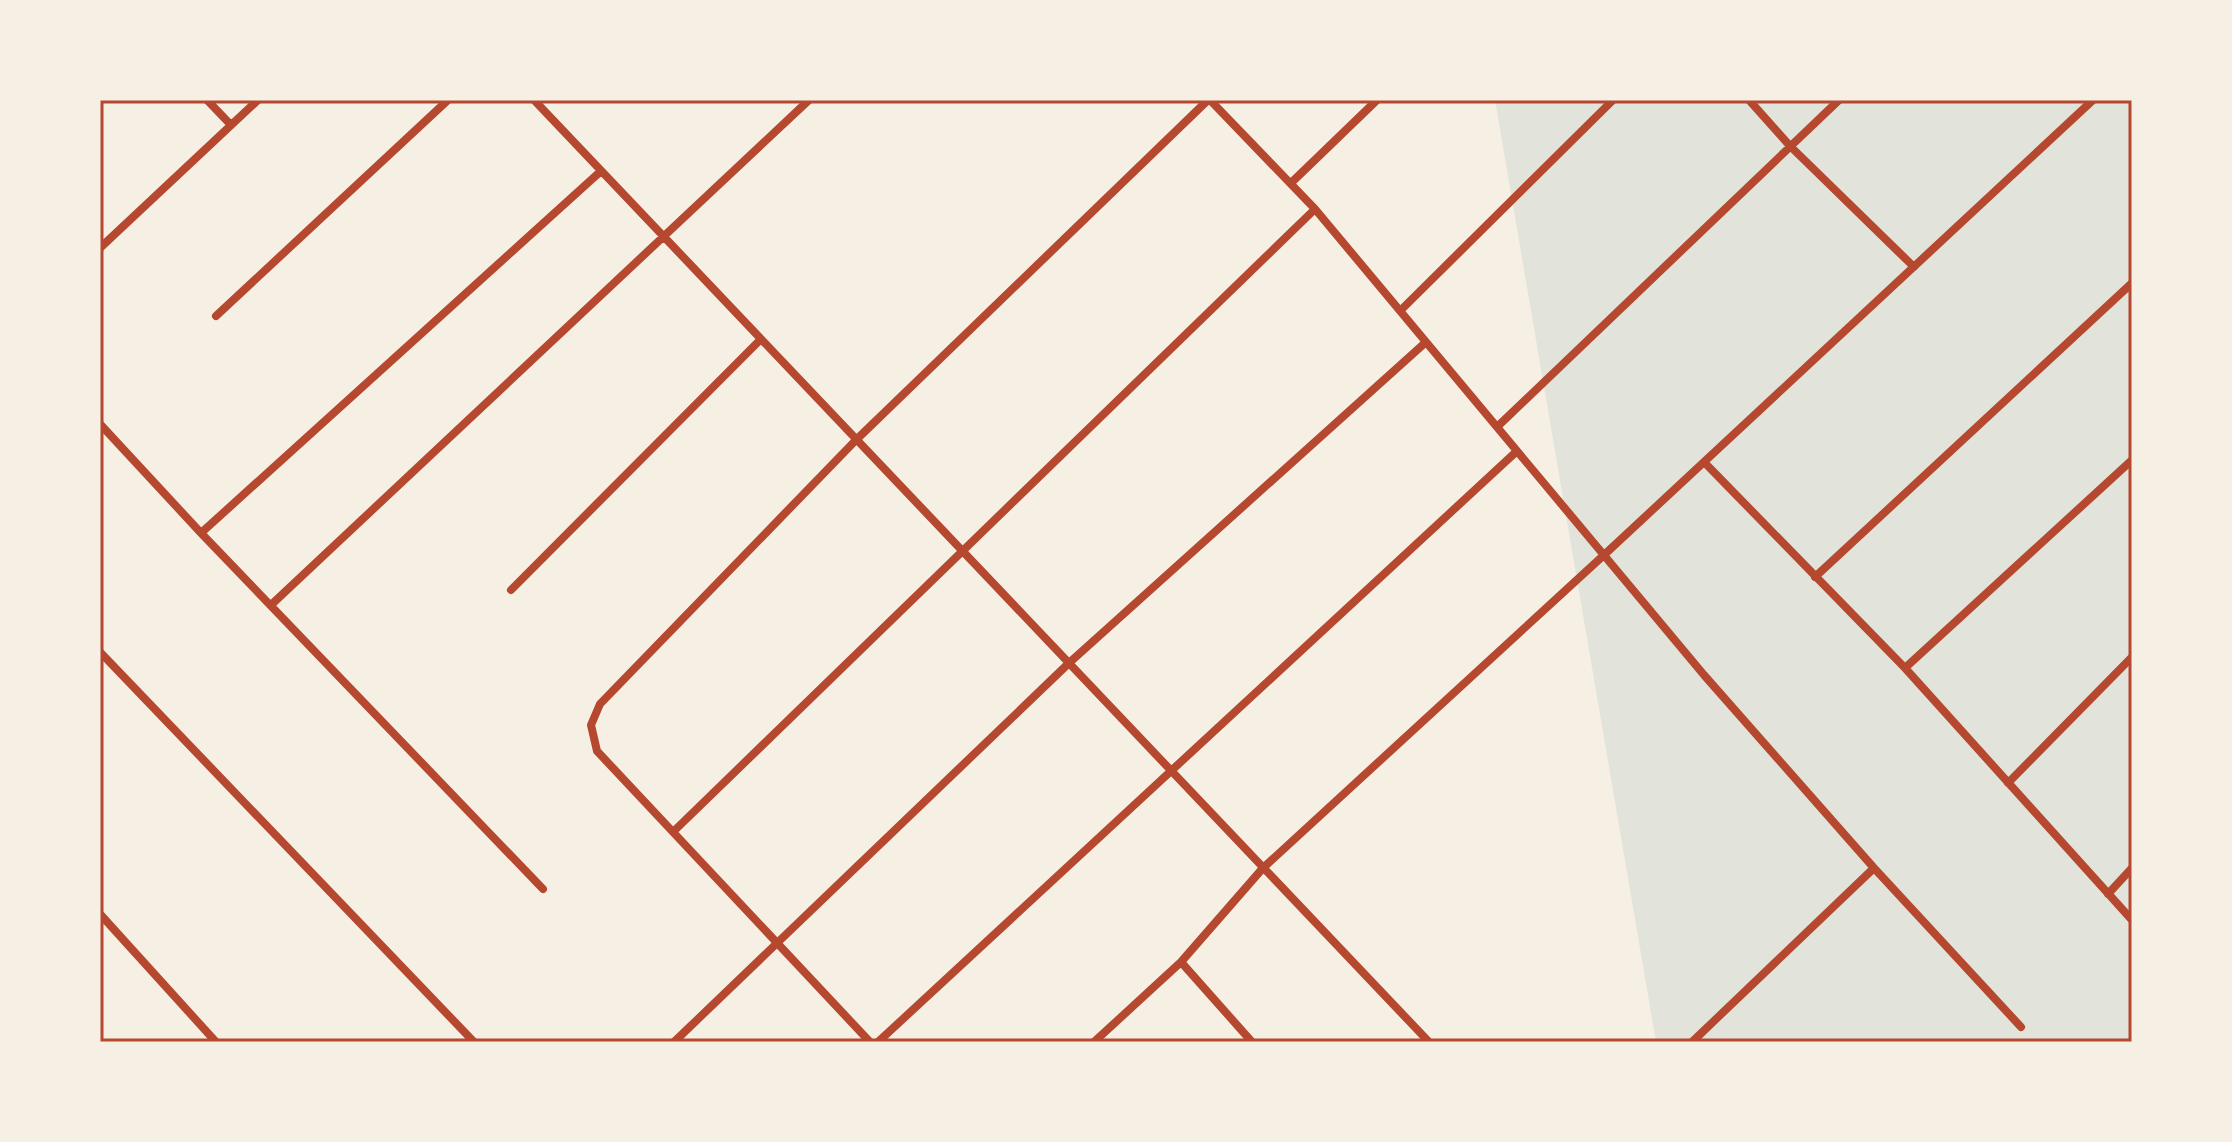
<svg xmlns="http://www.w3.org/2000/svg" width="2232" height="1142" viewBox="0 0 2232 1142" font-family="Helvetica,sans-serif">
  <rect width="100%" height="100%" fill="#f6efe4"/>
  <path fill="#e2e4dc" d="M1495 100H2132V1042H1656Z"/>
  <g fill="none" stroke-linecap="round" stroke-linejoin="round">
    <path stroke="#b5482f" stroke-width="8" d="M207 100 231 125
      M534 100 1429 1042
      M1210 100 1315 209 1704 675 1874 868 2021 1027
      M1749 100 1790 146 1914 267
      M1291 183 1377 100
      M100 248 258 100
      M1400 311 1613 100
      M216 316 448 100
      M100 424 201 533 543 889
      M1497 427 1839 100
      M1704 462 1905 668 2132 920
      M201 533 601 171
      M1815 577 2132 283
      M511 590 761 339
      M271 605 809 100
      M100 652 474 1042
      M1905 668 2132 460
      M2008 783 2132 657
      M674 831 1315 209
      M2108 894 2132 868
      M100 914 216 1042
      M1181 962 1252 1042
      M674 1042 1069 663 1426 342
      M870 1042 597 751 591 725 600 704 856 440 1208 100
      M878 1042 1517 451
      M1094 1042 1181 962 1263 868 1604 555 2093 100
      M1692 1042 1874 868"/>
  </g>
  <rect width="2232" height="1142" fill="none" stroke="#f6efe4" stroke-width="204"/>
  <rect x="102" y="102" width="2028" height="938" fill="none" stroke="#b5482f" stroke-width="3"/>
</svg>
